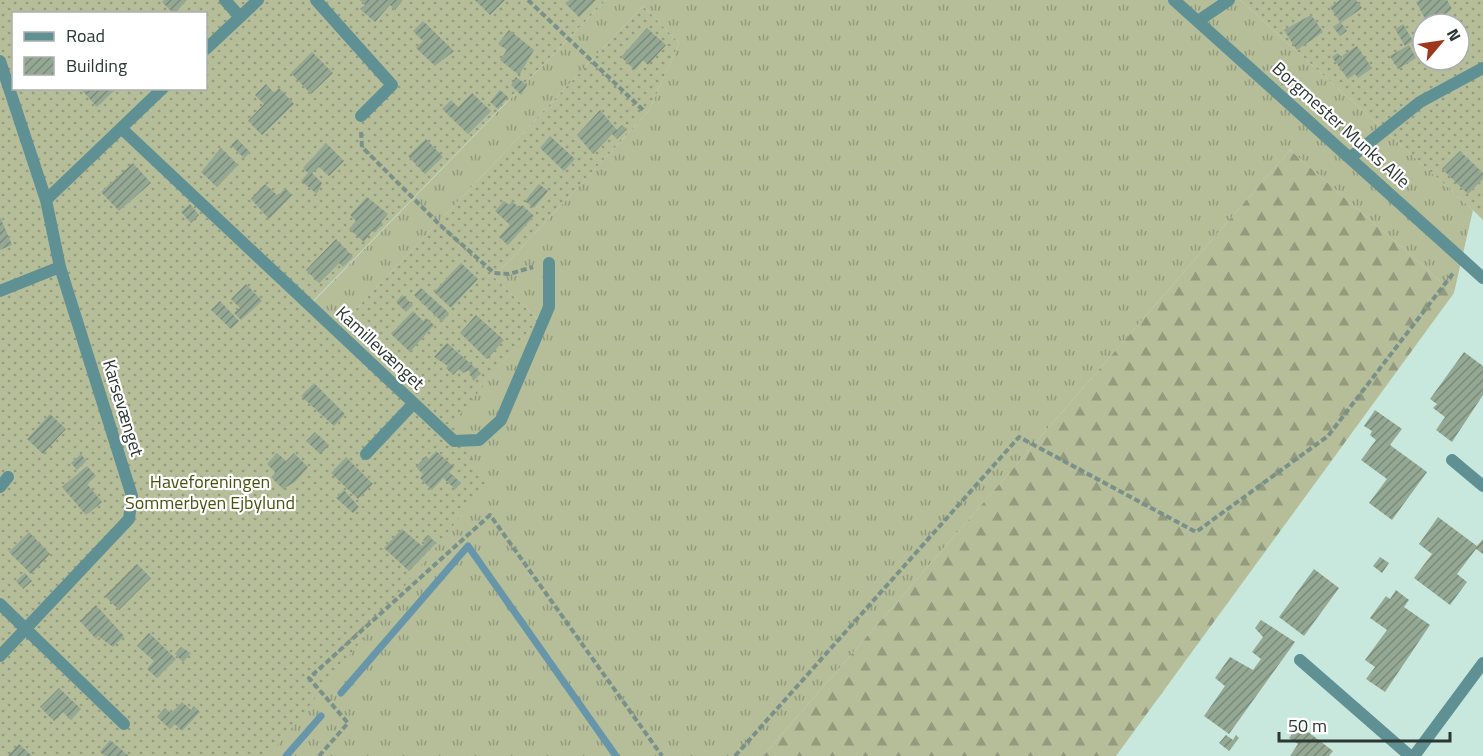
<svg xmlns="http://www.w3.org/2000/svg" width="1483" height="756" viewBox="0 0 1483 756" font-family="'Titillium Web',sans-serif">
  <defs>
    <pattern id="grass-tufts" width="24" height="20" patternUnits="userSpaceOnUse" patternTransform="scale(1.5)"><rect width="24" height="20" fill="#b5bd99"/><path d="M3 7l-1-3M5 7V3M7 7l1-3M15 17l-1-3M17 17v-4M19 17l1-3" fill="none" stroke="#939a7d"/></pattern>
    <pattern id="forest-firs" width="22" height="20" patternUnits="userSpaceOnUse" patternTransform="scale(1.5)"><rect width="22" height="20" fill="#b5bd99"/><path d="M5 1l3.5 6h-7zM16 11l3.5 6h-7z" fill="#939a7d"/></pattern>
    <pattern id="garden-dots" width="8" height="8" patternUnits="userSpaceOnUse" patternTransform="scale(1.5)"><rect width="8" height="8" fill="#b5bd99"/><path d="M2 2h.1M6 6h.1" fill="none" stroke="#939a7d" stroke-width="1.8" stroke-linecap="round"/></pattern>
    <pattern id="building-hatch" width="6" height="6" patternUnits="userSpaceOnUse" patternTransform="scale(1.5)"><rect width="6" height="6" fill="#94a894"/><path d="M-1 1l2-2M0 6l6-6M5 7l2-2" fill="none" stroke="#798a79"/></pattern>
  </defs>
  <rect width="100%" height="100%" fill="#c8e8dd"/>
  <path fill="url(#grass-tufts)" d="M606 0H1240L1473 210 1454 293 1290 150 763 756H196L451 424 538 320 494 277 649 111 679 43 643 6 339 327 313 302Z"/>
  <path fill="url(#forest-firs)" d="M1290 150 1454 293 1116 756H763Z"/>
  <path fill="url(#garden-dots)" fill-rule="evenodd" d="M0 0H606L313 301 339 327 643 6 679 43 649 111 494 277 538 320 452 424 486 484 269 756H0ZM14 14H206V88H14Z
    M1240 0H1483V220L1473 210ZM1423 24H1459V60H1423Z"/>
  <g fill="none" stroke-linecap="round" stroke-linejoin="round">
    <path stroke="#6795a9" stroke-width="7" d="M341 693 468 546 616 756
      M286 756 321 716"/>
  </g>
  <path fill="url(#building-hatch)" d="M164 0H187L174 14 162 2Z
    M360 0H403L395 10 390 5 375 22 360 9 365 5Z
    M475 0H505L490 15Z
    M569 0H596L579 17 566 4Z
    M1340 0H1356L1362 8 1341 23 1347 31 1340 36 1333 27 1340 22 1330 7Z
    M1420 0H1447L1452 9 1440 19 1443 24H1428L1416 2Z
    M1311 15 1323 32 1297 50 1284 30Z
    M423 21 454 51 435 66 416 48 423 41 413 31Z
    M1403 24 1413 41 1405 46 1395 29Z
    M647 28 666 45 648 65 643 60 635 70 621 57Z
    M509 30 534 50 519 75 500 60 507 50 498 44Z
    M1409 45 1416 58 1398 69 1390 56Z
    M1357 46 1372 68 1358 78 1355 74 1348 79 1332 57 1338 53 1343 60V55Z
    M312 52 333 73 311 94 291 73Z
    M516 77 527 85 521 95 511 85Z
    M266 84 274 93 279 88 294 104 262 135 248 121 264 104 255 95Z
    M80 88H117L97 107Z
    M500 90 508 97 498 109 490 102Z
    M472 93 491 111 468 134 442 109 451 100 458 107Z
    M600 110 617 130 622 125 627 129 617 139 612 134 593 154 577 135Z
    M550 136 575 159 564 171 540 148Z
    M237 139 250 152 244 158 231 145Z
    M426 139 443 157 425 174 408 156Z
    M326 143 344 161 329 176 319 167 312 173 322 183 317 194 301 181 308 173 303 168Z
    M221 148 238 165 217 187 201 172Z
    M1460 151 1483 173V179L1468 194 1442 169Z
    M133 163 151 183 119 211 101 192Z
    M265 184 278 196 285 188 292 195 269 219 251 199Z
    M539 184 548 191 534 208 525 201Z
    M367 197 388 214 381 222 383 224 375 232 372 231 364 242 349 229 356 221 350 215Z
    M504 201 509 205 512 201 519 208 522 205 534 216 508 245 499 237 510 225 495 211Z
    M190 204 199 215 191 223 181 212Z
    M0 217 12 245 0 250Z
    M336 239 353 257 343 267 339 263 319 283 306 270Z
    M461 263 478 279 451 308 434 292Z
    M246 284 262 301 241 320 234 313 240 308 231 299Z
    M421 288 449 313 442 322 414 295Z
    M402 295 413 305 406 312 396 302Z
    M220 301 239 321 231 329 211 310Z
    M413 311 423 321 426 318 434 325 410 352 391 334Z
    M476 315 504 340 487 359 460 333Z
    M447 343 481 373 473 381 469 370 463 373 459 369 453 375 446 368 448 366 434 357Z
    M1464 352 1483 366V395L1452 442 1436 430 1445 417 1433 408 1437 404 1430 399Z
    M314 383 345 414 334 426 301 396Z
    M1375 410 1402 429 1390 445 1427 472 1392 520 1369 503 1387 479 1361 460 1376 440 1370 435 1372 431 1364 426Z
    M50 414 66 429 43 454 27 439Z
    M315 432 329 445 320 454 306 441Z
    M436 451 454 467 449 472 461 483 455 489 443 478 432 490 420 478 423 474 416 467 426 456 429 459Z
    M277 453 286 461 294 453 308 467 296 481 283 489 272 478 275 472 267 464Z
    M81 454 86 461 77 470 71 463Z
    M346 457 373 484 358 499 331 473Z
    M87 466 96 476 87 484 102 502 86 515 62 487Z
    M344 490 359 507 353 513 336 498Z
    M1438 517 1477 546 1483 539V554L1476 549 1457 574 1467 582 1450 605 1414 578 1432 554 1419 544Z
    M402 529 422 546 425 543 423 540 428 535 436 543 409 571 384 548Z
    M29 532 50 554 31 574 9 552Z
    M1380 557 1389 563 1382 573 1373 566Z
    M137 564 151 578 119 610 105 596Z
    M1314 569 1339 588 1304 636 1279 617Z
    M25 573 32 581 23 589 16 581Z
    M1396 590 1409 600 1404 607 1430 625 1385 692 1366 679 1375 667 1365 660 1387 630 1370 618 1386 596 1390 599Z
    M96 605 124 636 113 647 98 636 96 639 80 621Z
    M1261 620 1295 642 1229 734 1204 716 1225 686 1215 678 1230 657 1253 670 1261 659 1252 652 1263 637 1255 628Z
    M149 633 176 659 157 678 147 669 154 661 137 646Z
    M181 647 191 653 183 662 175 654Z
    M59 688 81 709 71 720 63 712 54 721 40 707Z
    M182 702 191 710 194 706 200 712 182 731 175 724 170 729 157 717 165 708 171 713Z
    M1299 725 1333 751 1329 756H1290L1298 744 1289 738Z
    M1226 735 1233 740 1236 735 1239 738 1229 751 1219 743Z
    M110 740 129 756H105L100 752Z
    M19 744 32 756H8Z"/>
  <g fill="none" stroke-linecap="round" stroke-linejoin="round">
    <path stroke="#7a9189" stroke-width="4" stroke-dasharray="6 3" stroke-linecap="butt" d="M528 0 644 111
      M361 132 362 147 440 225 494 273 509 274 533 267
      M319 756 348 723 309 678 490 515 662 756
      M735 756 1019 437 1196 532 1328 436 1454 272"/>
    <path stroke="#5f9093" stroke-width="12" d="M225 0 240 17
      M316 0 392 85 361 116
      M1198 21 1229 0
      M206 49 258 0
      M0 61 46 200 60 267 132 496 129 519 0 656
      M121 128 454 441 479 440 501 420 549 307V263
      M1351 157 1420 102 1483 68
      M46 200 163 88
      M0 291 60 267
      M366 454 413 404
      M0 487 8 477
      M0 604 124 724"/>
    <path stroke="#5f9093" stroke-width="12" d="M1174 0 1483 278
      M1452 460 1483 486
      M1300 660 1410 756"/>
    <path stroke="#5f9093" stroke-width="12" d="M1414 756 1483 663"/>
  </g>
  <g text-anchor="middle" stroke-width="4.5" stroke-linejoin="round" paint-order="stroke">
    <g font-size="18" fill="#2a3733" stroke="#fff">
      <text transform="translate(1341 125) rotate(42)" y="6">Borgmester Munks Alle</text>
      <text transform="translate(380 348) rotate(43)" y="6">Kamillevænget</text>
      <text transform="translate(123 408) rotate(73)" y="6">Karsevænget</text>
    </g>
    <g font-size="18" fill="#495310" stroke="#fff">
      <text x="210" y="488">Haveforeningen<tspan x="210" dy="21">Sommerbyen Ejbylund</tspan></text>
    </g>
  </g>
  <rect x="12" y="12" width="195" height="78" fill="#ffffff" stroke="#aaafad" stroke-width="1.5"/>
  <rect x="24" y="32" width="30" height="9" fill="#5f9093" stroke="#aaafad" stroke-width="1.5"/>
  <text x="66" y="42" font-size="18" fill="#2a3733">Road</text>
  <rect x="24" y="57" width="30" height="18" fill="url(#building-hatch)" stroke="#aaafad" stroke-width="1.5"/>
  <text x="66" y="72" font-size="18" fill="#2a3733">Building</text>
  <g transform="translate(1441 42) rotate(61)"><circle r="28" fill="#ffffff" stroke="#aaafad" stroke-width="1.5"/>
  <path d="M0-4.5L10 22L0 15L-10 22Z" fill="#9f371d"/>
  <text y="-9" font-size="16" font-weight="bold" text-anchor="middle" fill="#2a3733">N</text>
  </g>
  <path d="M1279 732v9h171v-9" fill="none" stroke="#2a3733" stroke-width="3"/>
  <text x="1288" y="732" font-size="18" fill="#2a3733" stroke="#ffffff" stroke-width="4.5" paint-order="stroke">50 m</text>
</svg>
